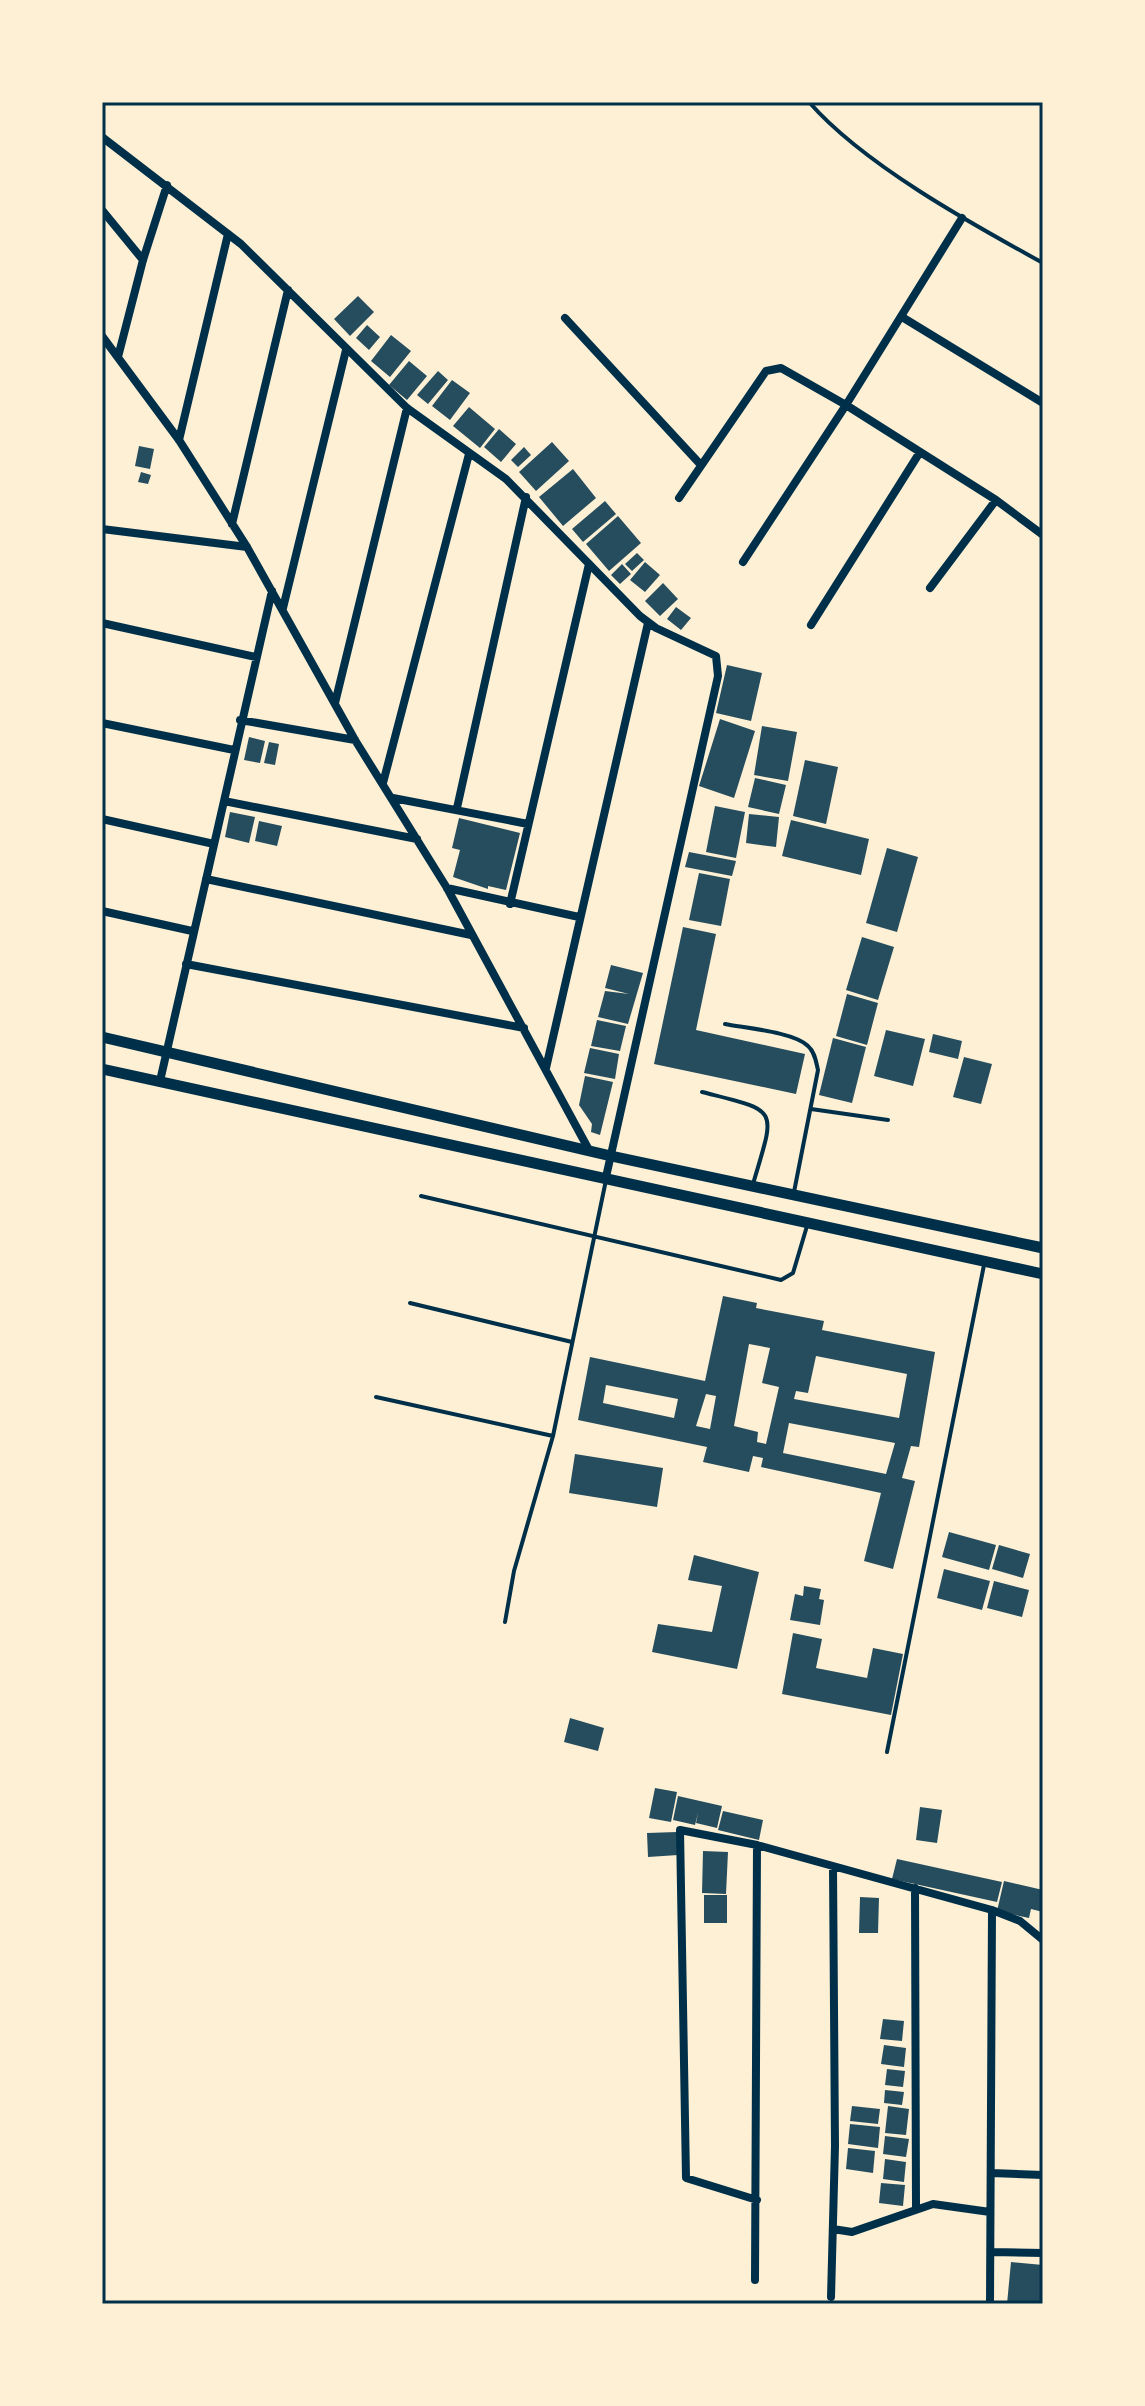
<svg xmlns="http://www.w3.org/2000/svg" width="1145" height="2406" viewBox="0 0 1145 2406" font-family="Montserrat,sans-serif">
  <rect width="100%" height="100%" fill="#fdf0d5"/>
  <path fill="#264d5e" fill-rule="evenodd" d="M358 296 374 312 350 336 334 319Z
    M367 325 380 337 369 350 356 338Z
    M391 335 411 351 390 377 371 361Z
    M409 361 427 376 407 400 389 385Z
    M438 371 448 380 428 404 417 395Z
    M452 380 470 393 450 420 432 406Z
    M469 407 495 429 480 448 453 426Z
    M499 429 516 444 501 462 484 447Z
    M552 442 569 461 536 491 519 472Z
    M139 446 154 449 150 469 135 466Z
    M524 447 531 455 518 467 511 460Z
    M573 469 596 498 563 526 539 497Z
    M141 472 151 475 148 484 138 482Z
    M605 501 616 514 583 542 572 529Z
    M618 516 641 543 609 571 586 544Z
    M637 553 644 560 632 571 625 564Z
    M645 562 660 575 645 592 630 580Z
    M622 564 631 574 620 584 611 575Z
    M663 583 678 599 660 616 645 601Z
    M676 607 691 618 681 630 667 619Z
    M727 665 762 673 751 721 716 713Z
    M720 719 755 731 734 798 699 786Z
    M762 726 797 732 788 781 754 775Z
    M249 737 265 741 260 763 244 760Z
    M269 742 279 744 275 765 264 763Z
    M805 760 838 767 826 824 793 816Z
    M755 778 786 785 779 814 748 807Z
    M715 806 745 812 736 858 706 852Z
    M230 812 255 817 249 843 225 837Z
    M749 814 779 817 776 847 746 843Z
    M459 818 520 833 506 890 488 886V889L453 877 460 850 452 848Z
    M791 820 869 839 861 875 782 856Z
    M259 821 282 826 277 846 255 841Z
    M887 848 918 857 897 932 866 923Z
    M689 852 736 861 732 876 685 867Z
    M699 873 730 879 721 926 689 920Z
    M683 927 716 934 696 1030 805 1054 796 1094 654 1064Z
    M862 937 894 947 878 1000 846 990Z
    M611 965 643 973 628 1024 598 1017 605 991 629 994 605 988Z
    M847 994 878 1003 867 1045 836 1036Z
    M597 1020 626 1026 620 1051 591 1046Z
    M886 1030 925 1039 913 1086 874 1076Z
    M933 1034 962 1041 958 1059 929 1052Z
    M833 1038 866 1047 852 1103 819 1095Z
    M590 1048 619 1054 615 1079 584 1073Z
    M964 1057 992 1064 981 1104 953 1097Z
    M585 1076 613 1082 600 1135 591 1132 592 1124 579 1105Z
    M723 1296 757 1303 756 1308 824 1321 822 1330 935 1352 919 1447 911 1446 902 1478 915 1481 893 1569 864 1561 881 1493 761 1467 763 1458 753 1456 749 1472 703 1462 707 1447 578 1420 590 1357 705 1381ZM749 1344 770 1348 762 1383 779 1387 766 1444 757 1442 758 1432 734 1426ZM816 1356 907 1374 899 1418 794 1399 796 1391 808 1393ZM606 1385 678 1399 674 1418 603 1403ZM706 1394 716 1396 710 1429 696 1426ZM789 1423 895 1443 886 1474 783 1453Z
    M575 1454 663 1468 657 1507 569 1493Z
    M949 1532 996 1545 989 1570 942 1557Z
    M999 1545 1030 1554 1023 1578 992 1569Z
    M694 1555 759 1572 737 1669 652 1652 658 1624 712 1632 722 1586 688 1580Z
    M944 1569 990 1581 982 1610 937 1598Z
    M994 1581 1029 1590 1022 1617 987 1608Z
    M804 1586 821 1589 819 1599 824 1600 820 1625 790 1620 795 1594 803 1596Z
    M793 1633 822 1639 816 1668 867 1678 873 1648 903 1654 891 1715 782 1694Z
    M570 1718 604 1728 598 1751 564 1742Z
    M655 1788 677 1792 671 1822 649 1818Z
    M678 1796 722 1806 717 1828 696 1823 698 1813 695 1825 673 1820Z
    M920 1807 942 1810 937 1843 916 1840Z
    M723 1811 763 1820 759 1840 718 1830Z
    M677 1832 678 1855 648 1857 647 1833Z
    M703 1851 728 1852 726 1894 702 1893Z
    M897 1859 1002 1882 997 1902 892 1879Z
    M1004 1881 1043 1890V1912L1031 1909 1029 1918 997 1911Z
    M704 1895H727V1923H704Z
    M860 1897 879 1898 878 1933H859Z
    M883 2019 904 2021 902 2041 880 2039Z
    M884 2045 906 2048 904 2067 881 2064Z
    M887 2069 905 2071 903 2087 885 2085Z
    M885 2090 904 2092 902 2105 884 2103Z
    M852 2106 880 2109 878 2124 850 2121Z
    M888 2106 909 2109 906 2135 885 2133Z
    M850 2124 880 2127 878 2148 848 2144Z
    M885 2136 909 2139 906 2157 883 2154Z
    M848 2148 875 2151 873 2173 846 2169Z
    M885 2159 906 2162 904 2182 883 2179Z
    M881 2183 905 2185 903 2206 879 2203Z
    M1011 2262 1043 2265 1040 2304H1007Z"/>
  <g fill="none" stroke-linecap="round" stroke-linejoin="round">
    <path stroke="#003049" stroke-width="4" d="M809 102C863 164 970 223 1043 263
      M725 1024C745 1028 794 1032 808 1046 815 1052 816 1062 818 1070L794 1192
      M702 1092C780 1112 776 1106 753 1184
      M811 1109 888 1120
      M421 1196 781 1280 793 1273 807 1226
      M410 1303 572 1342
      M376 1397 553 1436
      M505 1622 514 1571 553 1436 606 1180
      M887 1752 984 1265"/>
    <path stroke="#003049" stroke-width="8" d="M102 137 241 244 407 408 506 479 640 616 656 628 716 656 718 676 606 1177
      M102 210 143 260
      M962 218 846 405 996 500 1043 535
      M902 317 1043 403
      M565 318 700 464
      M102 336 179 440 247 547 355 740 447 888 589 1150
      M118 357 143 260 167 185
      M179 440 228 234
      M679 498 766 371 781 368 846 405 743 562
      M232 524 288 290
      M102 529 247 547
      M930 588 996 500
      M283 608 346 350
      M102 623 256 657
      M811 625 920 452
      M335 703 407 408
      M240 720 355 740
      M102 723 234 750
      M383 783 469 454
      M393 798 528 824
      M224 801 417 839
      M457 808 526 497
      M102 819 214 844
      M206 879 471 935
      M447 888 579 917
      M510 904 589 564
      M102 911 192 931
      M186 964 524 1028
      M546 1068 648 623
      M160 1081 272 591
      M915 1888 916 2208
      M991 2173 1043 2175
      M757 2200 686 2178 680 1830 757 1845 992 1910 1020 1921 1043 1940
      M833 2229 852 2232 933 2204 990 2212
      M991 2252 1043 2253
      M755 2280 757 1845
      M831 2297 835 2146 833 1868
      M990 2304 992 1910"/>
    <path stroke="#003049" stroke-width="11" d="M102 1037 611 1156 1043 1248
      M102 1069 1043 1274"/>
  </g>
  <rect width="1145" height="2406" fill="none" stroke="#fdf0d5" stroke-width="208"/>
  <rect x="104" y="104" width="937" height="2198" fill="none" stroke="#003049" stroke-width="3"/>
</svg>
